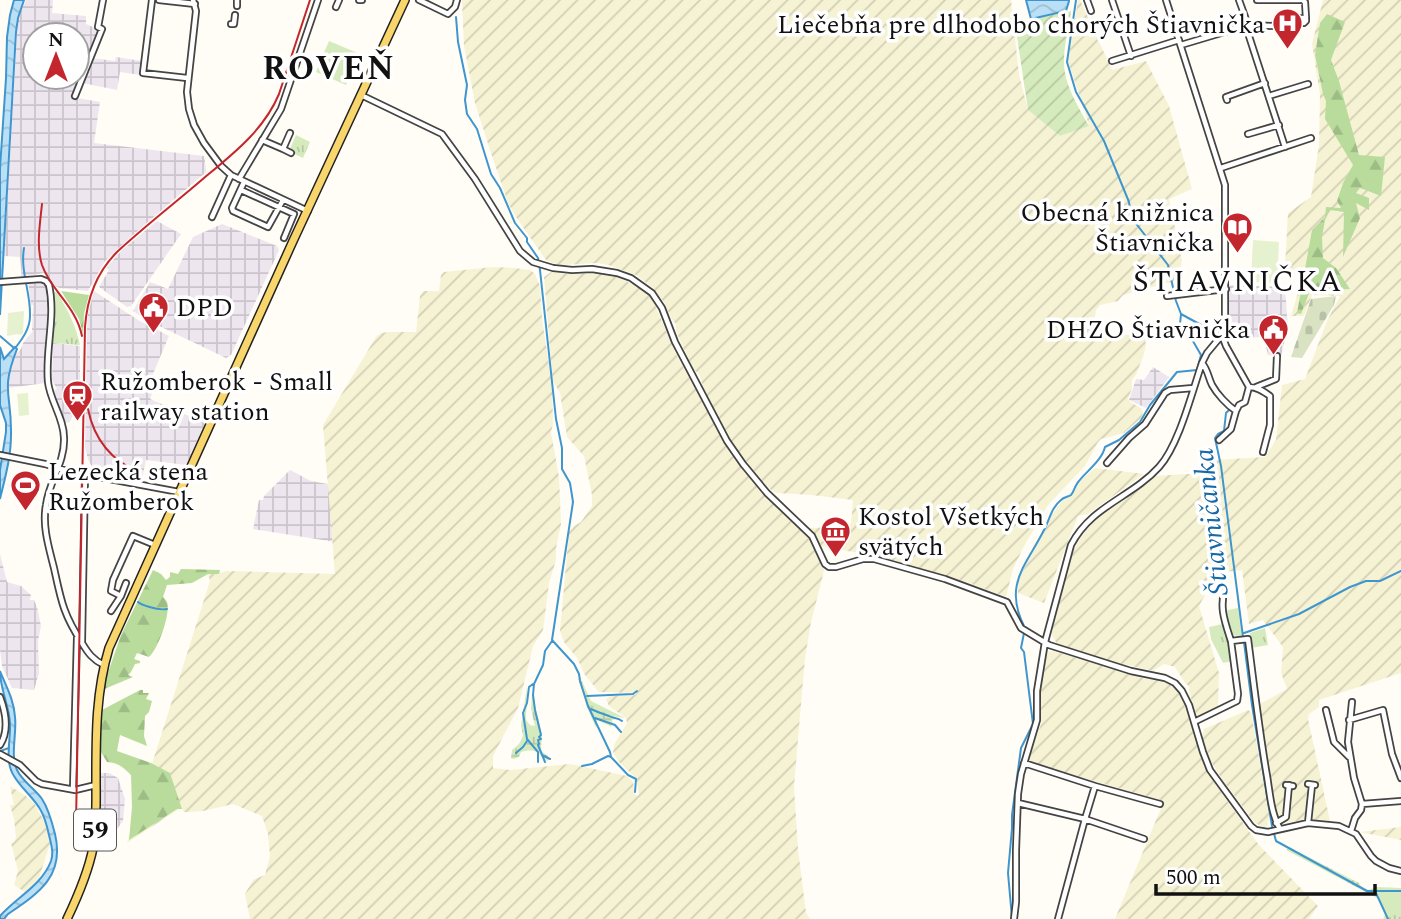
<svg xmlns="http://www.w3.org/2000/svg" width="1401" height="919" viewBox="0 0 1401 919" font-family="Spectral,serif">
  <defs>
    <pattern id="industrial-grid" width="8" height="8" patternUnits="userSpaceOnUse" patternTransform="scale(1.75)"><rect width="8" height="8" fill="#eee6ef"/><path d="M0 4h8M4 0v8" fill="none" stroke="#cbc4cc"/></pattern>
    <pattern id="farmland-furrows" width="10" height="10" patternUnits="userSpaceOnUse" patternTransform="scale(1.75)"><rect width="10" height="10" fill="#f6f3d4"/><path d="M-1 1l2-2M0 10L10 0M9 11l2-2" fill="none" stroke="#d2cfb5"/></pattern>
    <pattern id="grass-tufts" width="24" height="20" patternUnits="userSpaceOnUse" patternTransform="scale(1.75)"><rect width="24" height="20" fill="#d5ebbd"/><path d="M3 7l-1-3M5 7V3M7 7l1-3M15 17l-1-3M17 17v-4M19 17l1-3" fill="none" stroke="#b6c8a1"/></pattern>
    <pattern id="forest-firs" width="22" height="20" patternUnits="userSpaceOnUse" patternTransform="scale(1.75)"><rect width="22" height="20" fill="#b9dc9c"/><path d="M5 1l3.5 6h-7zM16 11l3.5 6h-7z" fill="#9ebc85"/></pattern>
    <pattern id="wetland-marsh" width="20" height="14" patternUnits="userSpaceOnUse" patternTransform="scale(1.75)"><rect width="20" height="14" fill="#d5ebbd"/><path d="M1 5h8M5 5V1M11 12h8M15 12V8" fill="none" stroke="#b6c8a1"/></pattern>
    <pattern id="cemetery-stones" width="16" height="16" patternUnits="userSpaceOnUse" patternTransform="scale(1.75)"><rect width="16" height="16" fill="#d9e3c4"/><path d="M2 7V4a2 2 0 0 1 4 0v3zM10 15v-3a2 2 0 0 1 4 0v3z" fill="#b9c2a7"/></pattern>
    <pattern id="garden-furrows" width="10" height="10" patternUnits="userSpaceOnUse" patternTransform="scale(1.75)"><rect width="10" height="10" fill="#d5ebbd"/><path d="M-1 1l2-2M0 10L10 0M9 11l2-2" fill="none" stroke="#b6c8a1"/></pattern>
    <pattern id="water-waves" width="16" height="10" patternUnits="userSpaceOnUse" patternTransform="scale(1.75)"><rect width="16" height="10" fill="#b9e0f7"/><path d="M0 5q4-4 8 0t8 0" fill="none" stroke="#9ebfd3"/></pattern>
  </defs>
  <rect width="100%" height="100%" fill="#fffdf5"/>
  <path fill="url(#industrial-grid)" fill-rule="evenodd" d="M26 0H53L52 13 86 16V24L99 30 72 97 100 102 94 143 204 156 205 161 206 172 134 234 105 261 88 291 60 288 51 285 44 273 26 276V279H22L20 257 4 256 18 18ZM35 35H77V77H35Z
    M116 57 142 61 140 75 120 72 117 90 82 83 84 76 87 72H90L92 58 115 61Z
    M157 221 181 234 131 306 127 307 99 287 109 270 106 268 122 250Z
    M222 224 277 246 279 250 231 355 226 358 153 323 133 311 150 282 168 289 193 237Z
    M28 281 45 283 48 286 49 330 44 368 46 383 7 388 8 370 11 359 21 349 23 343 33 331H32L33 305H31Z
    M1229 285 1285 287 1288 327 1281 356 1268 355 1264 337 1227 338Z
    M94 291 138 320 169 336 150 381 156 384 150 399 205 423 186 465 146 460 141 483 102 475 93 469 88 459 85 448 87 329 88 313Z
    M53 343 80 346V412L73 415 70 422 64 423 53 391 57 389 52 380Z
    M1153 367 1169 377 1146 408 1129 400 1136 379 1144 380Z
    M290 470 311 481 366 491 361 546 253 529 259 500H263L264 496Z
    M0 554 7 582 21 586 31 595 30 600H34L37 607 41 626 38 641 39 673 34 690 12 688 2 666 0 649Z
    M100 773H109L118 778 125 799 123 821 106 844 102 846 99 838Z"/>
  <path fill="url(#farmland-furrows)" d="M462 0H1011L1019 75 1028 110 1060 136 1089 125 1068 61 1078 0H1080L1112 70 1146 61 1169 106 1192 189 1169 199 1182 260 1178 280 1123 295 1118 301 1100 305 1096 310 1094 322 1099 338 1133 334 1143 336 1145 338 1146 345 1144 354 1136 375 1132 380V388L1128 399 1130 402 1141 408 1143 413 1141 418 1124 433 1101 439 1098 442 1085 466 1048 505 1023 548 1013 569 1006 597 969 583 889 559 822 546 809 528 832 527 835 522 851 524 853 500 812 495 777 493 774 492 767 486 739 453 722 426 704 389 699 374 693 369 683 347 676 331V324L672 320 664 302 653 288 636 275 609 265 597 263 562 265 552 263 546 260 518 220 508 203 490 150 475 103 464 46Z
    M1323 0H1401V673L1319 700V707L1309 714 1308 719 1330 821 1308 819 1284 823 1277 818 1275 811 1258 705 1287 689 1281 673 1283 647 1263 620 1249 624 1242 570 1217 573 1199 606 1219 673 1218 706 1197 717 1189 692V686L1185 683 1175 667 1164 664 1153 671 1110 661 1057 644 1052 635V631L1064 584 1068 565 1073 550 1081 537 1098 516 1154 476 1187 474 1209 475 1215 460 1265 457 1276 440 1282 385 1305 379 1327 321 1340 296 1312 295 1304 316H1291L1303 276 1285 267 1288 213 1311 197 1319 145 1320 95 1312 44Z
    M493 267 514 268 530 270 535 274 540 286 542 319 552 385 553 424 551 432 559 477 561 524 556 548V560L549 583 543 630 533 646 518 708 493 756V768L511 770 570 764 627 776 633 782 634 793 637 796 639 794 636 778 618 761 613 752 615 743 627 723 626 718 609 706 606 699 610 696 635 695 637 693 599 692 585 675 577 658 564 642 560 631 569 532 574 526 581 522 592 506V495L584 456 567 437 560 393 553 381 552 374 544 277 551 272 565 274 608 273 641 288 652 298 675 352 728 448 766 495 809 538 824 569 823 575 811 622 805 658 794 786 798 849 806 913 810 919H250L245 894 253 880 265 875 270 856 268 834 262 816 233 804 203 811 189 812H184L182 809H179L127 843 210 581 208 574H217L226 571 335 574 323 425 376 337 381 333 389 332H416L420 296 423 291H439L441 275 444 272Z
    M1095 468 1144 474 1088 514 1078 516 1044 603 1018 593V581L1035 546 1045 530 1050 517 1062 501 1072 495 1080 481Z
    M1053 651 1146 679 1164 680 1175 686 1180 691 1190 717 1199 751 1206 771 1258 844 1318 906 1309 919H1115L1164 801 1027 762 1041 724V682L1047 655 1048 652Z
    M1248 710 1251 712 1269 813 1268 825 1265 828 1255 823 1222 779 1210 760 1202 737 1204 729Z
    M10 786 26 796 34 803 44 821 49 836 50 844 39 878 25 892 14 885 18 871 11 843 14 842 16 837 14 819 10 805H14Z
    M1401 827V840L1360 832Z"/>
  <path fill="url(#grass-tufts)" d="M296 135 310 142 303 158 292 153 293 151 290 149Z
    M53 292H57C67 309 76 325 80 345L53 343Z
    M1238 608 1242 637 1233 635 1224 611Z
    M1223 624 1230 640 1232 661 1223 663 1211 639 1209 627Z
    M1265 628 1268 645 1251 648 1250 633Z
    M1289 847 1359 883 1361 886 1368 890 1376 887 1401 888V919H1383L1385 915 1379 899 1286 850Z"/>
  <path fill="url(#forest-firs)" d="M1327 14 1345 22 1331 60 1339 81 1359 155 1385 157 1381 196 1360 188 1356 193 1369 198V210L1356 203 1360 218 1343 257 1344 212 1330 210 1325 220 1322 237 1323 258 1336 268 1350 289 1310 291 1301 314 1297 313 1312 230 1325 217 1326 207 1341 208 1337 201 1343 183 1353 165 1325 119 1326 101 1323 94 1315 55 1320 23Z
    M61 291 89 295 84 314 83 334 79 319Z
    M181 569 220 570 219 574H208L192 583 167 585 163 597C165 599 166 600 167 602 171 613 158 650 149 657L137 653 134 659 140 661V663L135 664 131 672 128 675 133 677 102 690 121 635 153 570 161 574 166 580 170 577V572L178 574Z
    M140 690H143V693H149L146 699 152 701 149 712 145 716 144 736 147 746 120 735 117 751 151 763 170 773 182 809H177L129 840 132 807 131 775C123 767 119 763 107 762L101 752 100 711Z"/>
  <path fill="url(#wetland-marsh)" d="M580 677 591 701 625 718 614 716 615 719 612 720 613 725H611L612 727 597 720 596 728 587 707 578 678 580 680Z
    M527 687 526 720 530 725 535 726 531 709 532 694 542 734 541 751 548 756V761C536 753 538 748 521 752L519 757 513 759 511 758 512 750 519 744 523 736 521 725Z"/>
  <path fill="url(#cemetery-stones)" d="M1336 296 1334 305 1302 358 1291 357 1311 299Z"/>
  <path fill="#d5ebbd" d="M329 41 360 54 346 85 316 72Z"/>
  <path fill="url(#garden-furrows)" d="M1071 11C1069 27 1064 44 1064 60 1063 83 1078 106 1089 126L1060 136 1028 110 1015 23Z"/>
  <path fill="#e6f2cf" d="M1253 240 1279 242 1277 283 1251 282Z
    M24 311 23 333 21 335 17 334 7 336 8 313Z
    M28 393 29 415 19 416 17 394Z"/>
  <path fill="url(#water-waves)" stroke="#3f96cf" stroke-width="2" d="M14 0H24L18 18 16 32 0 315V168L6 78 7 37 10 15Z
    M1026 0H1069V1L1066 11 1031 19Z
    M0 347 4 359 15 347 17 349C0 392 12 393 11 435 11 457 5 478 0 499V470L6 432V423L0 405Z
    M0 671C6 686 14 700 15 717 17 733 10 755 17 770 22 781 35 789 42 799 48 808 52 822 55 834 65 876 39 893 8 914L4 919H0V916C17 897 42 885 51 861 54 852 51 844 49 835 47 826 45 817 40 809 33 797 21 788 14 776 4 761 11 740 10 723 9 705 0 689 0 671Z"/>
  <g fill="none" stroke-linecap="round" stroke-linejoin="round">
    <path stroke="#3f96cf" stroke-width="2" d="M1076 0 1067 62 1076 92 1104 141 1129 202 1131 217 1168 265 1176 301 1181 314 1214 332 1224 347
      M456 17 458 42 467 85 465 100 467 114 477 129 491 174 500 188 515 223 527 238V242L538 258 540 270 556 419 562 448V469L570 483 573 502 552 640 574 664 579 674 580 681 588 706 610 752 611 757 608 756 592 764 582 766
      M0 336 14 348
      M16 347C23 338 30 328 30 316 31 293 20 272 24 248
      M1230 409 1226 413 1224 431 1218 434 1215 438 1221 466 1243 637
      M138 602C140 604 157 611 167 609
      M1244 633 1299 614 1350 587 1366 581H1380L1401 571
      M1244 642 1252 705 1272 826 1276 841 1367 891H1401
      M533 684 529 687 527 703 523 713 527 739 538 752V762
      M587 696 633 694 637 691
      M591 709C597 712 603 714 609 716 614 719 617 717 622 721
      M595 718 615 725 621 732
      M0 751 9 748
      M516 753 523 747 527 741
      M542 755 550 759
      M611 757 628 775 636 779 635 792
      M545 762 538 745 539 744 538 740 541 739 539 737 541 735 535 710 533 695 534 684 543 665 545 651 552 641
      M1375 891 1388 919
      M1012 918 1008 873 1012 828V815L1021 748 1033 724 1024 652 1021 648 1025 628C1002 584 1027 565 1045 528 1050 518 1052 507 1061 500 1064 497 1068 497 1071 495 1074 492 1075 485 1079 481 1087 471 1102 460 1105 447L1119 440 1140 422 1150 405 1177 372 1197 370 1201 355 1186 329 1180 324 1181 314"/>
    <defs>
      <path id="minor" d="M152 0 143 73 187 78
        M159 0 195 4
        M193 0 196 11 187 92 189 109 194 125 204 143 221 166 231 175 308 211
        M359 0H362
        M419 0 448 14 455 7 457 0
        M1087 0 1091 11
        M1112 0 1131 56
        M1257 0H1300
        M1302 0 1305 2 1306 18
        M237 6V0
        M336 7 339 0
        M231 24H234L235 15
        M1181 45 1248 25 1239 0
        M1112 61 1179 40
        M361 95 442 134 475 179 520 251 533 262 553 268 572 270 592 269 617 273 631 278 652 293 662 308 675 342 727 441 743 464 767 493 812 536 825 564 829 567H836L863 559H874L945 579 1007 602 1021 628 1049 645 1131 671 1165 678 1175 683 1182 691 1189 705 1203 752 1210 770 1251 826 1256 830 1268 832 1308 823 1339 826 1356 834 1371 856 1376 861 1389 868 1401 871
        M75 96 102 29 98 27 103 0
        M1269 96 1308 84
        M1227 100 1226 97 1265 83
        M1248 134 1279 125
        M262 140 283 149 290 133
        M1285 147 1248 33V25L1274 26 1302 18 1306 19V21L1304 23 1295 20
        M283 149 291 153
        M1221 168 1311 138
        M239 179 281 109 318 0
        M244 182 232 208 233 211 268 227 283 200
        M241 190 294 214 284 238
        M212 217 231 175
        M0 282 41 279 46 281 49 285C56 317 45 350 48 382 50 401 64 418 64 438 65 463 49 481 46 505 42 526 49 548 54 568 61 600 63 614 82 643 88 653 93 660 104 665
        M1167 296 1226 289
        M1202 363C1208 370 1208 377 1212 385 1217 394 1227 405 1236 411
        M1249 387C1257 387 1263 391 1270 396V425L1263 452
        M1256 387 1276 379 1277 356
        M1219 440 1231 429 1236 411 1239 405 1245 402 1249 387 1226 346 1222 335
        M0 455 45 464 67 471 179 492
        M1107 463 1129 438 1145 424 1165 393 1170 390 1193 388
        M126 583 121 596 111 591 113 580 133 536 155 545
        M1225 588C1219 608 1225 622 1231 641
        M111 611 121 596
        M82 642 85 474
        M0 697C6 713 9 731 0 745
        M1326 710 1334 742 1349 757
        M1349 720 1383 710 1392 754 1401 778
        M1194 722 1237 701 1238 694 1231 641 1248 639C1254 685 1259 730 1267 776 1270 794 1271 813 1280 829
        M0 754 20 765 36 781 42 784 75 790 96 785
        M1024 763 1095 786 1085 819 1144 839
        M1308 784 1315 785
        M1286 785 1293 786
        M1095 786 1160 804
        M73 789 77 637
        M1018 803 1085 819 1058 919
        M1362 804 1401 801
        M1276 823 1286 817 1289 785
        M1308 823 1312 785
        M1351 831 1355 818 1361 810 1362 804 1354 778 1348 742 1352 702
        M1014 919 1016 902V850L1018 794 1021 774 1037 720V691L1045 642 1071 545C1092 505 1131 498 1159 467 1179 445 1192 392 1202 363L1207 353 1222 335 1225 325V185L1166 0"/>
      <path id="major" d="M67 919C78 896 88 873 93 848 97 825 96 801 96 777 96 733 96 691 109 648L293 241 405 0"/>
    </defs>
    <use href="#minor" stroke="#444" stroke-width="8"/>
    <use href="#major" stroke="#222" stroke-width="10"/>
    <use href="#minor" stroke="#fff" stroke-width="4.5"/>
    <use href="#major" stroke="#f9d66b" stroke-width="7"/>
    <path stroke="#c4262e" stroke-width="2" d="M42 204C40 224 36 246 42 265 51 291 76 306 82 336
      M88 409C94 439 112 461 140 473
      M76 823 85 327C87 298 96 273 117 252 145 226 175 203 204 178 233 154 264 130 279 94L310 0"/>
  </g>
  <defs>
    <symbol id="hospital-pin" viewBox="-11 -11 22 30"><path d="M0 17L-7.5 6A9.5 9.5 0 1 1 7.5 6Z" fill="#c4262e" stroke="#fff"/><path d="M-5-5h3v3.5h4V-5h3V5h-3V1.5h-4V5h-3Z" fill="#fff"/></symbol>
    <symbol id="library-pin" viewBox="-11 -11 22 30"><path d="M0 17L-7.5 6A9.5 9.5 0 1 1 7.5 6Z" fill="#c4262e" stroke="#fff"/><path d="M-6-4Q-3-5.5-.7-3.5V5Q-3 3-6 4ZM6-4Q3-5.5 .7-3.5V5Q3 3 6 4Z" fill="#fff"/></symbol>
    <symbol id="civic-pin" viewBox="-11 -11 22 30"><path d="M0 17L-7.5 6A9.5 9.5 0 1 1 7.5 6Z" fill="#c4262e" stroke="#fff"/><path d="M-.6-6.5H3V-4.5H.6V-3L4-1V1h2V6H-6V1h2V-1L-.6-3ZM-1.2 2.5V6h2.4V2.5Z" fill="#fff"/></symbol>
    <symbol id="station-pin" viewBox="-11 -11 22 30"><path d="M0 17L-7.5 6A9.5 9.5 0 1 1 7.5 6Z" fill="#c4262e" stroke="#fff"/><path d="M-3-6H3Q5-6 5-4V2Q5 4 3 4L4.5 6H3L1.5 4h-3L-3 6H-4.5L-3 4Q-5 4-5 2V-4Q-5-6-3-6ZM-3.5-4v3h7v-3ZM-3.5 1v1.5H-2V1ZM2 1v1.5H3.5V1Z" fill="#fff"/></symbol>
    <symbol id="stadium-pin" viewBox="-11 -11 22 30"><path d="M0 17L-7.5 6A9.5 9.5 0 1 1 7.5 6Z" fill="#c4262e" stroke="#fff"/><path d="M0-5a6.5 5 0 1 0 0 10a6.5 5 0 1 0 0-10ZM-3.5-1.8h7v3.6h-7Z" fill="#fff"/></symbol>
    <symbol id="museum-pin" viewBox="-11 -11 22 30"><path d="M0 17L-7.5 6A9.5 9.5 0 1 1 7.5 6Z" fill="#c4262e" stroke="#fff"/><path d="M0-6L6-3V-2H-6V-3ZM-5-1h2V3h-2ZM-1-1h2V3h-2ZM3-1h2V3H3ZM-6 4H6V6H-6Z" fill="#fff"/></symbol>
  </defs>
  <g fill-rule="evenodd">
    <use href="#hospital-pin" x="1270" y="6" width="35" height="47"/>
    <use href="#library-pin" x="1220" y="210" width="35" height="47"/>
    <use href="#civic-pin" x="136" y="290" width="35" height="47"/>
    <use href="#civic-pin" x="1256" y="312" width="35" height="47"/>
    <use href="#station-pin" x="60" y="378" width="35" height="47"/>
    <use href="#stadium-pin" x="8" y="468" width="35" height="47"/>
    <use href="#museum-pin" x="818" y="514" width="35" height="47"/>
  </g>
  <g text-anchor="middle" stroke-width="7" stroke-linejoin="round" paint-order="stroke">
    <rect fill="#fff" stroke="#585858" stroke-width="2" x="74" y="809.5" width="42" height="41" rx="5"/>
    <g font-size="24" font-weight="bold" fill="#111">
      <text x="95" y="838">59</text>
    </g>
    <g font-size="26" fill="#111" stroke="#fff" text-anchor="start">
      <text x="1265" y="33" text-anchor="end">Liečebňa pre dlhodobo chorých Štiavnička</text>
      <text x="1214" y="221" text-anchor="end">Obecná knižnica<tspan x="1214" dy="30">Štiavnička</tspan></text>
      <text x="176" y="316">DPD</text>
      <text x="1250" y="338" text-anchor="end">DHZO Štiavnička</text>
      <text x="100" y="390">Ružomberok - Small<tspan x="100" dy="30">railway station</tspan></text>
      <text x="48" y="480">Lezecká stena<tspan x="48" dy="30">Ružomberok</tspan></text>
      <text x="858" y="525">Kostol Všetkých<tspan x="858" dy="30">svätých</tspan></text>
    </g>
    <g font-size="28" font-style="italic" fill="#1768a6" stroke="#fff">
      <text transform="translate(1210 522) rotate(-96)" y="10">Štiavničanka</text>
    </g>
    <g font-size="30" letter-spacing="2" fill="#111" stroke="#fff">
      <text x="1238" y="291">ŠTIAVNIČKA</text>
    </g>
    <g font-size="33" font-weight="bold" letter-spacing="2" fill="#111" stroke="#fff">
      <text x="329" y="79">ROVEŇ</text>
    </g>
  </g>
  <g transform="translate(56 56)"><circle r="33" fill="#ffffff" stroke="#a0a0a0" stroke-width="2"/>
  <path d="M0-5L12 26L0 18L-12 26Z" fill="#c4262e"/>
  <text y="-10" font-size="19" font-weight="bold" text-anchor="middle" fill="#111111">N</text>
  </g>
  <path d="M1156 884v10h219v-10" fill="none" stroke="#111111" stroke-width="3.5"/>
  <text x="1166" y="884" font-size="21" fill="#111111" stroke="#ffffff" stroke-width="5" paint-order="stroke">500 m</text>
</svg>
